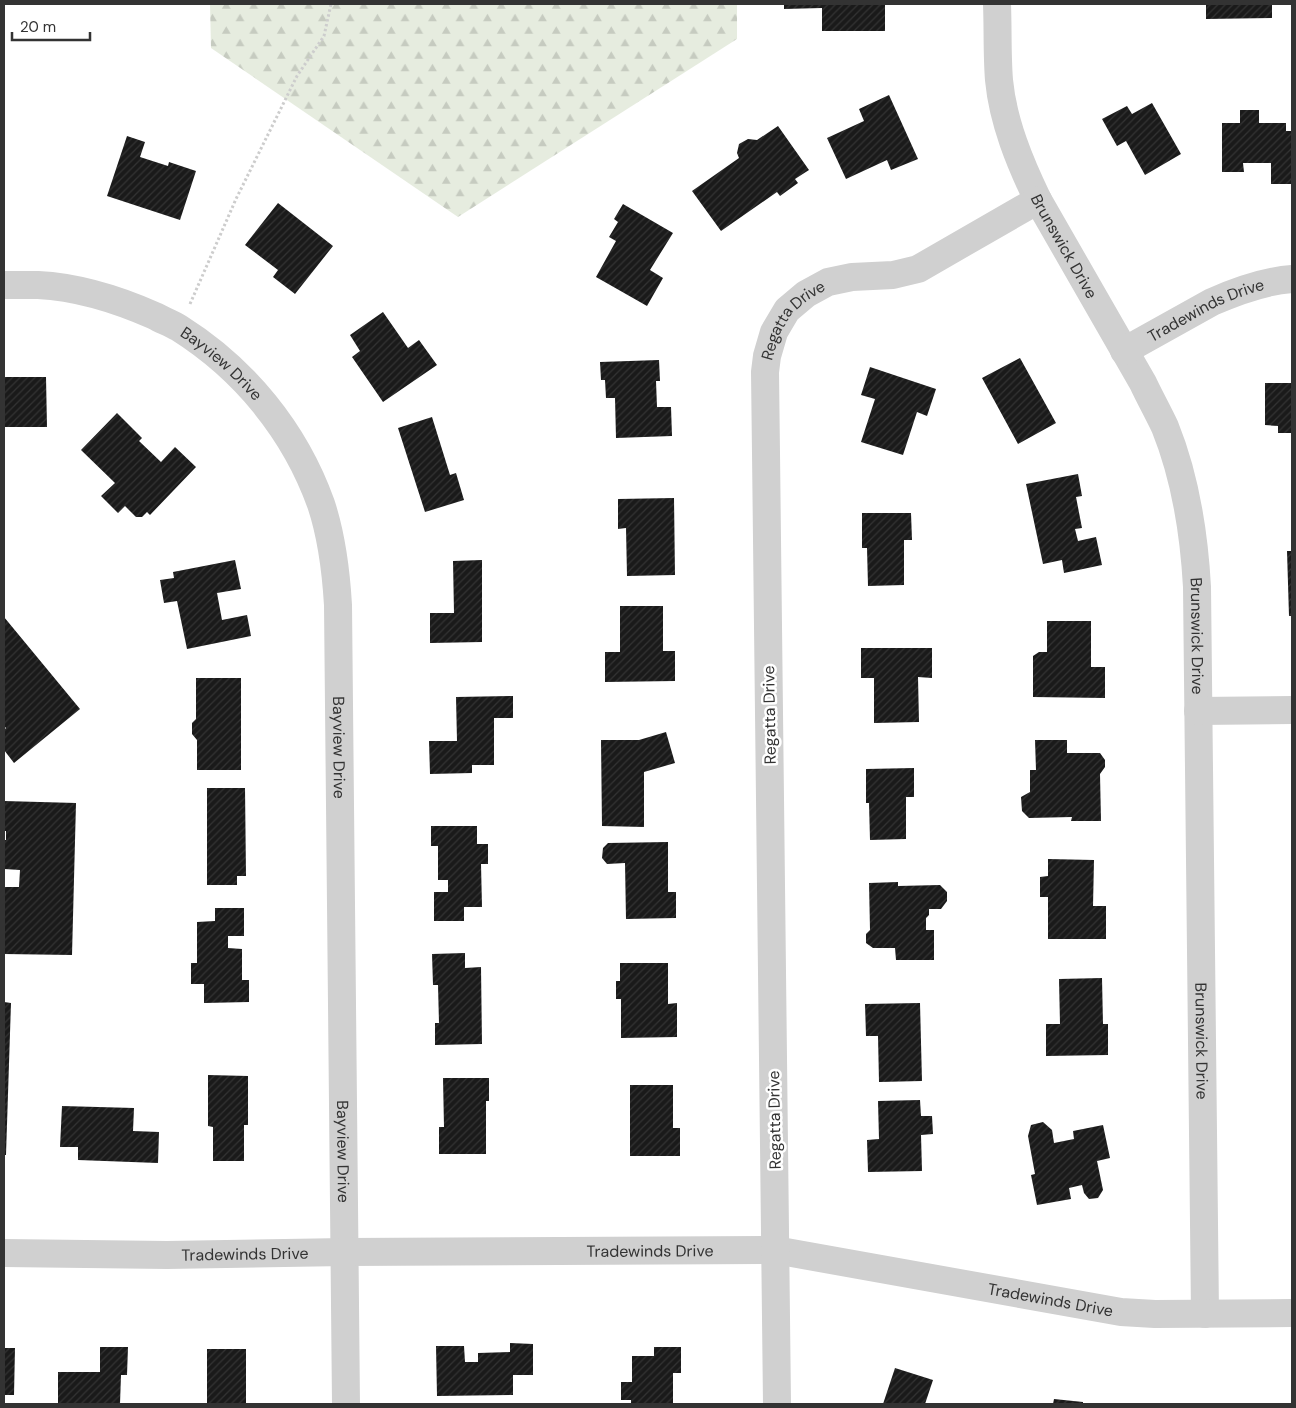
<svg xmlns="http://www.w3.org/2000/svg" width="1296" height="1408" viewBox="0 0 1296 1408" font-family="'DM Sans',sans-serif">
  <defs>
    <pattern id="forest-firs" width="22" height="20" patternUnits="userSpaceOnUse" patternTransform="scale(1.25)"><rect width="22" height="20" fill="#e6ecdf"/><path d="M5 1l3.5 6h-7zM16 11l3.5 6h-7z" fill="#c6cbc0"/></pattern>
    <pattern id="building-hatch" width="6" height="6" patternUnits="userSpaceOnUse" patternTransform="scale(1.25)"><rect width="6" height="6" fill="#1a1a1a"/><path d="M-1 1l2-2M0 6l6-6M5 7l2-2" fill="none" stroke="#333"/></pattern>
  </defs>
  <rect width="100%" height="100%" fill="#fff"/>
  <path fill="url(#forest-firs)" d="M210 4H737V39L458 217 211 48Z"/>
  <path fill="url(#building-hatch)" d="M784 4H885V31H822V8L784 9Z
    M1206 4H1272V18L1206 19Z
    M889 95 918 159 891 170 887 160 846 179 827 138 864 121 859 109Z
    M1152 103 1181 154 1145 175 1126 141 1117 146 1102 119 1127 106 1132 114Z
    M1240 110H1259V123H1286V131H1292V184H1271V163H1243L1244 172H1222V123H1240Z
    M778 126 809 170 795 179 798 183 780 196 777 192 721 231 692 191 739 158 737 153 739 144 748 139 757 140Z
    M127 136 145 142 140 157 168 166 169 162 196 171 180 220 107 196Z
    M278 203 333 246 295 294 273 277 278 270 245 245Z
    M623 204 673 233 650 270 663 278 647 306 596 277 616 241 609 237 618 222 614 219Z
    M383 312 408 348 419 340 437 365 383 402 352 357 360 351 350 335Z
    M1020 358 1056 423 1018 444 982 378Z
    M659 360 660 381H656L657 407H671L672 436 616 438 615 398H606L605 380H601L600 362Z
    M870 367 936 389 927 416 917 412 903 455 861 442 875 399 861 395Z
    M4 377H46L47 427H4Z
    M1265 383H1292V433H1278V426L1265 425Z
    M117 413 142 438 139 441 161 462 175 447 196 467 150 515 147 512 142 517H136L125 506 118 513 101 496 115 483 81 450Z
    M432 417 450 475 456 473 464 500 425 512 398 428Z
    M1078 474 1082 496 1076 497 1082 528 1075 529 1078 541 1096 537 1102 565 1064 573 1062 560 1043 564 1026 484Z
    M674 498 675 575 627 576 626 528 618 529V499Z
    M862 513H911L912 540H904V585L868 586 867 548H862Z
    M1287 551H1292V616H1289Z
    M235 560 241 589 217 593 222 620 247 615 251 636 187 649 177 601 164 603 160 580 174 578 173 572Z
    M482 560V642L430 643V613H454L453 561Z
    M620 606H663V651H675V681L605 682V652H620Z
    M4 617 80 709 14 763 4 750V730L6 728 4 726Z
    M1047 621H1091V667H1105V698L1033 697V656L1039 652H1047Z
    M861 648H932V678L918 677 919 722 874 723V678H861Z
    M196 678H241V770H197V740L192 734V723L196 719Z
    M513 696V718H494V765H472V773L430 774 429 741H457L456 697Z
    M666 732 675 763 644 772V827L602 826 601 740H639Z
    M1035 740H1067V753H1100L1105 760V767L1100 774 1101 821H1071L1072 817 1029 818 1022 811 1021 797 1030 792V770H1036Z
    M914 768V797H906V839L870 840 869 803H866V769Z
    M207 788H245L246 876H237V885H207Z
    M4 801 76 803 72 955 4 954V926H5V915H4V887H19L20 870 4 869V840H6V831H4Z
    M431 826H477V844H488V864H481L482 907H464V921H434V892H448V880H438V846H431Z
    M668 842V892H676V918L626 919 625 863 607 864 602 858 603 848 608 843Z
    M1048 859 1094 860 1093 906H1106V939H1048V897H1040V877L1048 876Z
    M898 882V886L940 885 947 892V901L941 909H929V915L926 918V930H934V960H896L895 948H873L866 943V934L870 930 869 883Z
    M215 908H244V936H228V948L242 949V980H249V1002L204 1003V984H191V963H197V922L215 921Z
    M465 953V968L481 967 482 1044 435 1045V1023H439L438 985H433L432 954Z
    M620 963H668V1004L677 1003V1037L621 1038V999H616V981H620Z
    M1102 978 1103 1024H1108V1055L1046 1056V1024H1060L1059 979Z
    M4 1002 11 1003 6 1155H4Z
    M920 1003 922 1081 879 1082 878 1036H866L865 1004Z
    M208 1075 248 1076V1125H244V1161H213V1127L208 1126Z
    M443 1078H489V1101H486V1154H439V1127H444Z
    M630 1085H673V1128H680V1156H630Z
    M920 1100 921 1116H932L933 1134 921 1135 922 1171 868 1172 867 1140 879 1139 878 1101Z
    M62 1106 134 1108 133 1131 159 1132 158 1163 78 1160V1147H60Z
    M1043 1122 1052 1130 1054 1143 1074 1139 1073 1131 1103 1125 1110 1158 1097 1161 1103 1190 1098 1198 1089 1199 1084 1193 1082 1185 1069 1188 1071 1199 1037 1205 1031 1175 1035 1174 1028 1136 1031 1125Z
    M510 1343 533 1344V1375H513V1395L437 1396 436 1346H464L465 1362H478V1353L510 1352Z
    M100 1347H128L127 1375H121L120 1404H58V1372H100Z
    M654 1347H681V1373H673V1404H631V1400H621V1382H632V1356H654Z
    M4 1348H15L14 1395H4Z
    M207 1349H246V1404H207Z
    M895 1368 933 1380 925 1404H883Z
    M1054 1399 1083 1402V1404H1053Z"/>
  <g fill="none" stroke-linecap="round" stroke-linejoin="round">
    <path stroke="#cdcdcd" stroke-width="3" stroke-dasharray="2.5 2.5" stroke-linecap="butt" d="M190 304 236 199 297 76 324 36 331 4"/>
    <g stroke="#d0d0d0" stroke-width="28">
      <path id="s1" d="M997 4C998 29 997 55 999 80 1003 122 1020 163 1038 200L1143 383C1150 398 1158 412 1165 427 1186 479 1194 532 1197 587L1205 1314"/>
      <path id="s2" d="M4 285C15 285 27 285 38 285 78 287 119 300 155 316 162 320 171 323 179 328 244 369 295 431 321 504 332 537 336 571 338 605L346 1404"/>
      <path id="s3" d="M1124 351 1212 302C1237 291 1264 281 1292 279"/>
      <path d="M1198 711 1292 710"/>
      <path id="s4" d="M4 1253 167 1255 345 1252 775 1250 1121 1312 1155 1314 1292 1313"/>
      <path id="s5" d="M777 1404 766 453 765 372 767 356 774 332 787 310 806 294 828 282 852 277 893 275 918 269 1038 200"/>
    </g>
  </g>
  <g text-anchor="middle" stroke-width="5" stroke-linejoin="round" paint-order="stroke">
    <g font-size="16" fill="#333" stroke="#fff">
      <text dy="6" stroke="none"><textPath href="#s1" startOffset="256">Brunswick Drive</textPath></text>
      <text dy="6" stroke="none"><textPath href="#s3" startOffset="92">Tradewinds Drive</textPath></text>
      <text dy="6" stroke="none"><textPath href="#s5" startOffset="1094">Regatta Drive</textPath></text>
      <text dy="6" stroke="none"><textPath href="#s2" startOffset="238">Bayview Drive</textPath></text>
      <text dy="6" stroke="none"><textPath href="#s1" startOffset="676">Brunswick Drive</textPath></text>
      <text transform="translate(769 715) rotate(-91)" y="6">Regatta Drive</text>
      <text dy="6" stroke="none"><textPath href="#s2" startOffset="658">Bayview Drive</textPath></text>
      <text dy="6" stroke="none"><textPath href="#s1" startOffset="1081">Brunswick Drive</textPath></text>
      <text transform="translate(774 1120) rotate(-91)" y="6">Regatta Drive</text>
      <text dy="6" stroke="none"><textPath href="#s2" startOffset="1062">Bayview Drive</textPath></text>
      <text dy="6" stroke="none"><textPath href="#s4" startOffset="646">Tradewinds Drive</textPath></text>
      <text dy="6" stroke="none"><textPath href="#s4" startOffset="241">Tradewinds Drive</textPath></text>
      <text dy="6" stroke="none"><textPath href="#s4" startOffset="1051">Tradewinds Drive</textPath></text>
    </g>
  </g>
  <rect width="1296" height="1408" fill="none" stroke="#333333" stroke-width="10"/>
  <path d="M12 32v8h78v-8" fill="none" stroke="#333333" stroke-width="2.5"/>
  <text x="20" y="32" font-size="15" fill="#333333" stroke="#ffffff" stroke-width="4" paint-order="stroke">20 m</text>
</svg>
